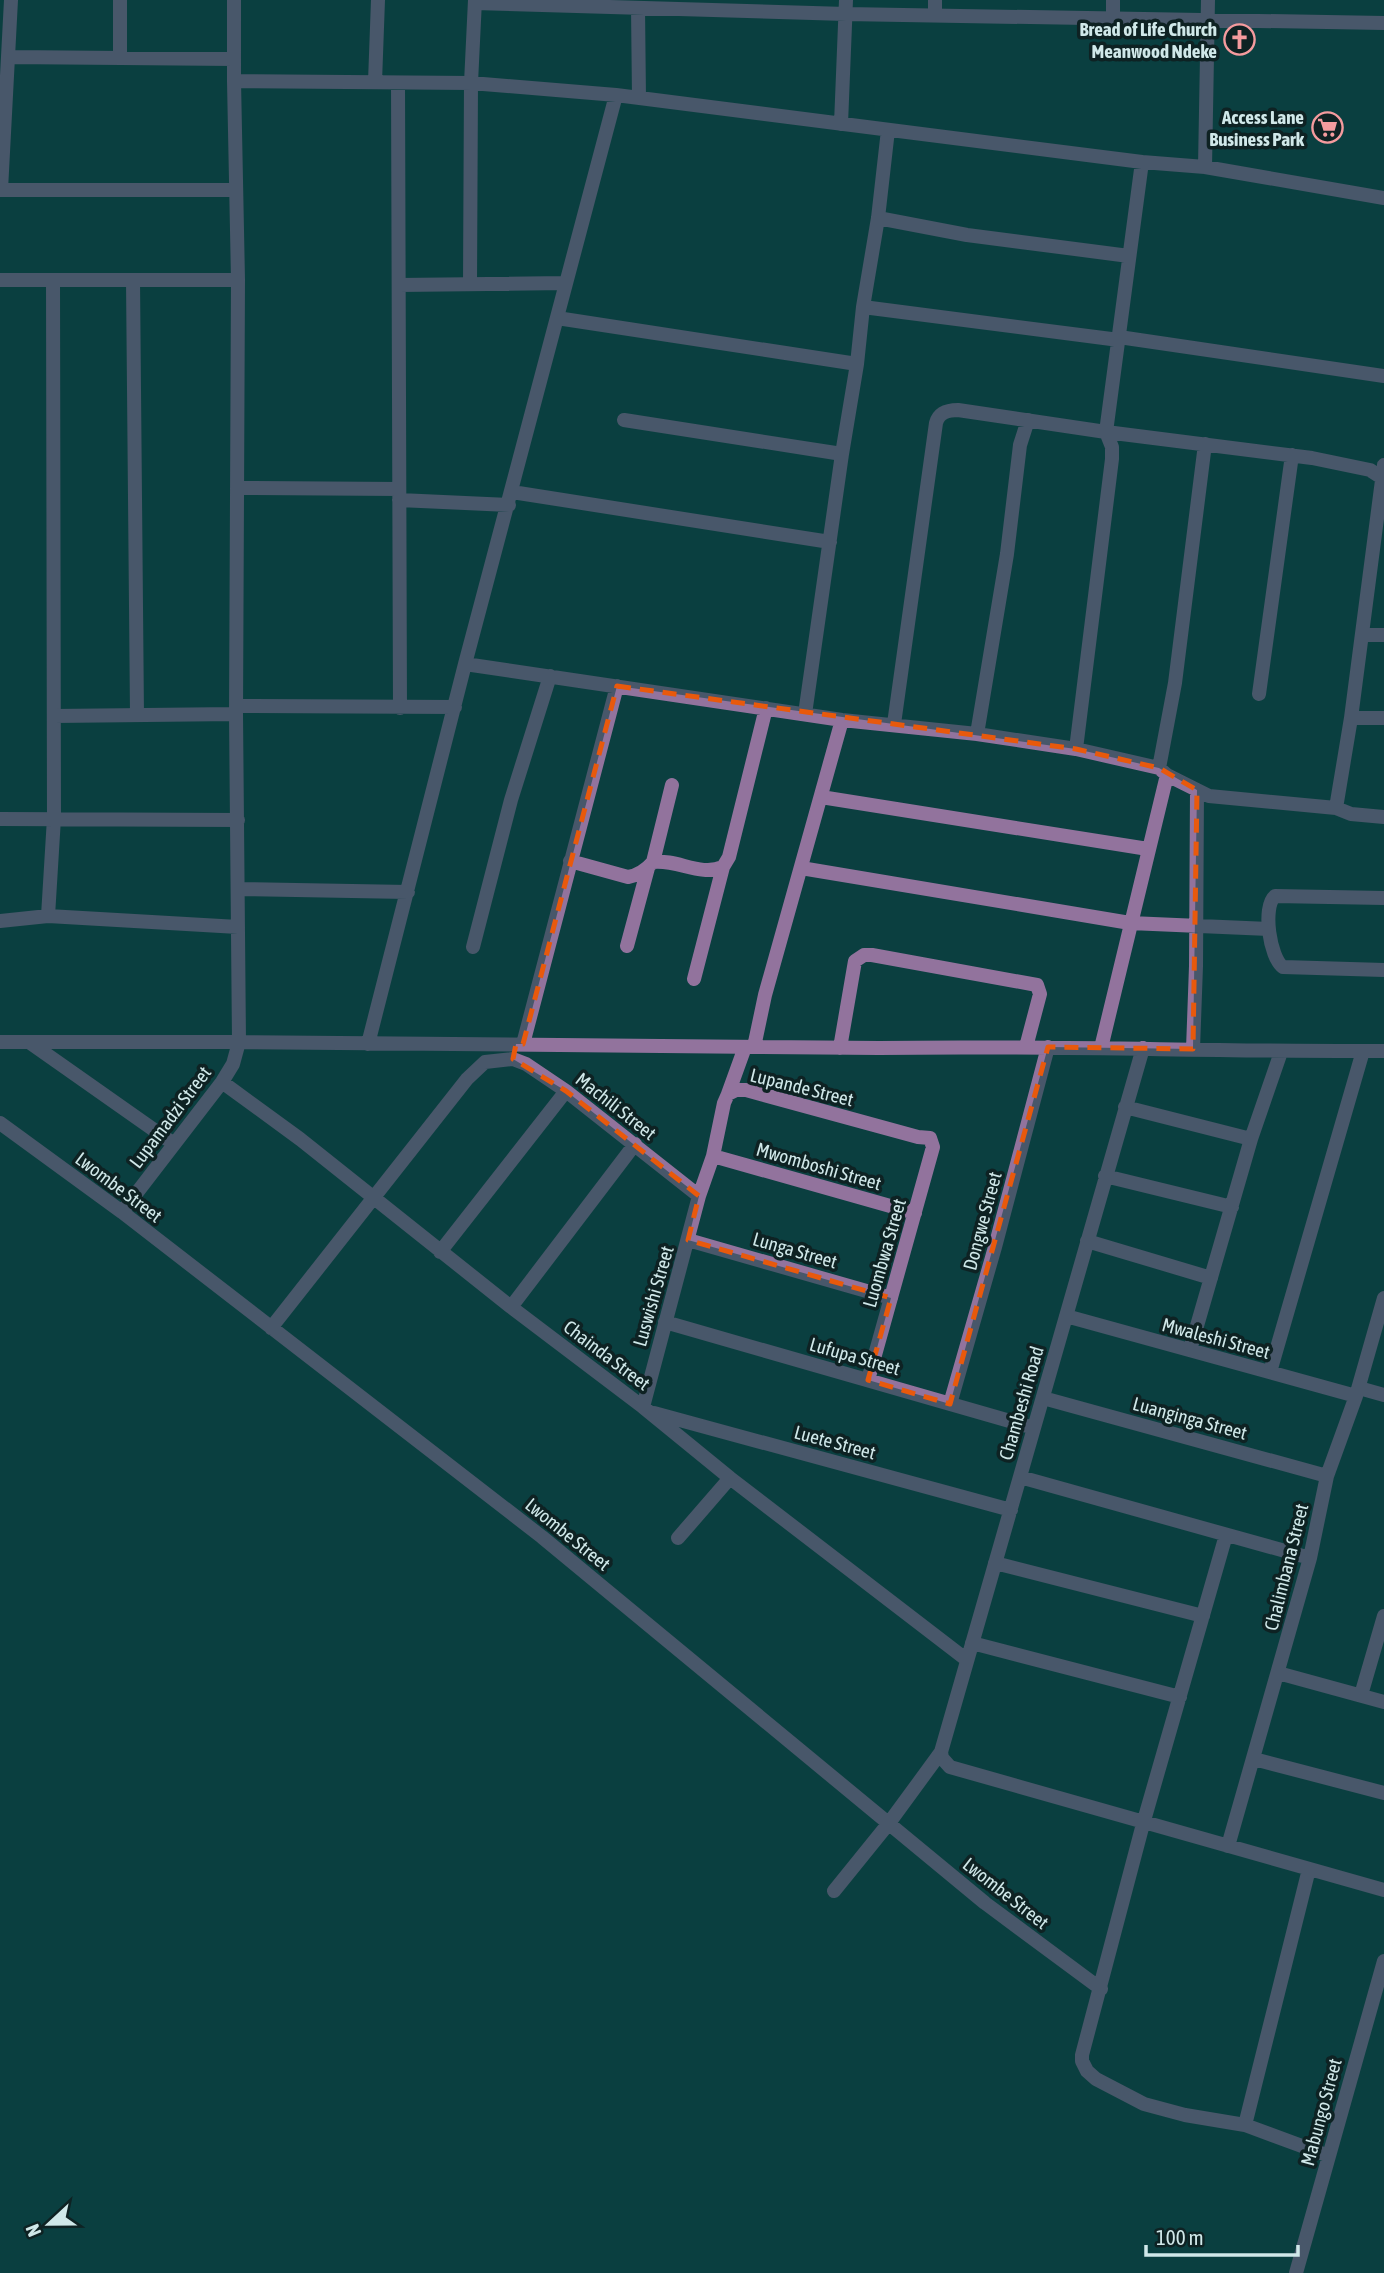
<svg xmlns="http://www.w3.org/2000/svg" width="1384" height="2273" viewBox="0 0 1384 2273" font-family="'Asap Condensed',sans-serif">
  <rect width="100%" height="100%" fill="#0b3f40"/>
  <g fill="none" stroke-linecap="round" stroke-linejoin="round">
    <path stroke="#92739d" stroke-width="14" d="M475 3 846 14 1384 23
      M638 8 639 98
      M935 15V0
      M1113 17V0
      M9 57 234 59
      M120 57V0
      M234 81 471 83 616 95 1142 162 1205 167 1384 198
      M375 82 378 0
      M398 83 400 708
      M841 124 846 0
      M1205 167 1208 0
      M0 190H236
      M1 190 11 0
      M878 218 967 235 1129 256
      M0 280H238
      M133 280 137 715
      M470 284 471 83 475 0
      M399 285 566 283
      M863 307 1119 340
      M557 318 857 364
      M1119 337 1384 376
      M624 420 842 454
      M237 488 399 489
      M512 492 830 542
      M399 500 509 505
      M1362 635H1384
      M465 664 842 720 977 734 1076 749 1159 768 1167 775 1209 796 1336 808 1351 814 1384 817
      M1259 694 1292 455
      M237 706 455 707
      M805 714 842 454 857 364 863 307 878 218 888 130
      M54 716 236 714
      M1351 718H1384
      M894 724 936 423C939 412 948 410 958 410L1106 432 1312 458 1370 470 1384 479
      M977 734 1007 554 1020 445 1028 420
      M1076 749 1112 459V447L1106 432 1142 162
      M1159 768 1175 683 1205 444
      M821 797 1148 849
      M1336 808 1351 718 1384 465
      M0 819 238 820
      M570 861 628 877C639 875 646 870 653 862L672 785
      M653 862C678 859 700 877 723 867
      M801 868 1130 923 1269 929
      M238 889 408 892
      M1384 898 1275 896C1262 907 1270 958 1283 967L1384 970
      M48 916 54 818 53 280
      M0 921 48 916 238 927
      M627 946 648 868
      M473 947 511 800 550 676
      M694 979 723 867 729 857 766 708
      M0 1042H239L879 1048C1047 1045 1216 1052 1384 1051
      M29 1042 174 1144
      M368 1044 465 664 616 95
      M523 1044 617 686
      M754 1047 765 995 842 720
      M840 1048 855 961 864 955H872L1037 985 1040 994 1026 1047
      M1101 1048 1167 775
      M1143 1048 941 1752 942 1758 950 1767 1384 1890
      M1193 1049 1196 966 1197 790
      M222 1082 300 1139 511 1307 643 1407 730 1478 967 1660
      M728 1094 745 1047
      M1125 1107 1251 1139
      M0 1123 122 1212 542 1537 985 1903 1101 1989
      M713 1156 915 1213
      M1105 1176 1232 1207
      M122 1212 222 1082 233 1064 239 1042 236 714 238 280 234 81V0
      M688 1240 891 1298
      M1087 1241 1211 1278
      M440 1252 566 1091
      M511 1307 635 1144
      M1066 1316 1356 1396
      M665 1322 1034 1428
      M271 1328 467 1079 485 1062 513 1059 526 1064 566 1091 699 1196
      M1190 1350 1251 1139 1281 1052
      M1270 1372 1363 1051
      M1359 1388 1384 1395
      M1043 1398 1327 1476
      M950 1404 995 1247 1048 1047
      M643 1407 699 1196 713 1156 724 1103 728 1094 736 1090H746L918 1137 930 1138 933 1147 868 1380
      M654 1413 1011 1510
      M1020 1477 1310 1558
      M1226 1535 1143 1824 1082 2055V2061L1087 2071 1096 2079 1144 2104 1185 2115 1245 2125 1329 2156
      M678 1538 730 1478
      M995 1563 1203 1616
      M972 1643 1180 1697
      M1278 1673 1384 1702
      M1361 1695 1384 1616
      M1254 1759 1384 1793
      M1228 1846 1310 1558 1327 1476 1356 1396 1384 1298
      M834 1891 889 1823 941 1752
      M1245 2125 1309 1869
      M1296 2273 1384 1961"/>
  </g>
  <path d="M0 0H1384V2273H0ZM617 686 1076 749 1159 768 1197 790 1193 1049 1048 1047 950 1404 868 1380 891 1298 688 1240 699 1196 566 1091 513 1059 516 1044H523Z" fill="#0b3f40" fill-opacity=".55" fill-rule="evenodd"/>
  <path fill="none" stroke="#e8590c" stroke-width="5" stroke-dasharray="14 9" stroke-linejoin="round" d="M617 686 1076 749 1159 768 1197 790 1193 1049 1048 1047 950 1404 868 1380 891 1298 688 1240 699 1196 566 1091 513 1059 516 1044H523Z"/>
  <defs>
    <symbol id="church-ring" viewBox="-11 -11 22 22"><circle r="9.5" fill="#0e2223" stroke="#f59b9e" stroke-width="1.5"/><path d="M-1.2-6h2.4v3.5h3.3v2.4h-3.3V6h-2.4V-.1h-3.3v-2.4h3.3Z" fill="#f59b9e"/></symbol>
    <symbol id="supermarket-ring" viewBox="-11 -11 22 22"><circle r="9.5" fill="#0e2223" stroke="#f59b9e" stroke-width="1.5"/><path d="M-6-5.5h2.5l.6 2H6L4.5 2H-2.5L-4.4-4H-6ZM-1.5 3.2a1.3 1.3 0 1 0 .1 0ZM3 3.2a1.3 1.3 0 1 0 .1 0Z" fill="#f59b9e"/></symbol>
  </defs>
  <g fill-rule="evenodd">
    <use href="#church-ring" x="1222" y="22" width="35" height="35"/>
    <use href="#supermarket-ring" x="1310" y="110" width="35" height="35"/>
  </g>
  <g text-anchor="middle" stroke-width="7" stroke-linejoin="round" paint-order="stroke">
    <g font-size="19" font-weight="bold" fill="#d0e8e9" stroke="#0e2223" text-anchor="end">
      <text x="1217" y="36">Bread of Life Church<tspan x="1217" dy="22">Meanwood Ndeke</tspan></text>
      <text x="1304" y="124">Access Lane<tspan x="1304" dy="22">Business Park</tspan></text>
    </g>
    <g font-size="19" fill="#d0e8e9" stroke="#0e2223">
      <text transform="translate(802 1087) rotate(14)" y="7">Lupande Street</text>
      <text transform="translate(616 1106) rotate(38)" y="7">Machili Street</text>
      <text transform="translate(170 1117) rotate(-53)" y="7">Lupamadzi Street</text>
      <text transform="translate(819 1166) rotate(16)" y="7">Mwomboshi Street</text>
      <text transform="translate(119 1187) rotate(37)" y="7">Lwombe Street</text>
      <text transform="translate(982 1221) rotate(-75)" y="7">Dongwe Street</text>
      <text transform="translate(795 1250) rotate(16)" y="7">Lunga Street</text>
      <text transform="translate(884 1253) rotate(-74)" y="7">Luombwa Street</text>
      <text transform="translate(653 1296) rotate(-74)" y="7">Luswishi Street</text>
      <text transform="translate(1216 1338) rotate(15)" y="7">Mwaleshi Street</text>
      <text transform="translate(607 1355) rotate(37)" y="7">Chainda Street</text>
      <text transform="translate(855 1356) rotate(16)" y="7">Lufupa Street</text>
      <text transform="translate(1021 1403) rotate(-74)" y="7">Chambeshi Road</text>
      <text transform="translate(1190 1418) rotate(15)" y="7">Luanginga Street</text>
      <text transform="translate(835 1442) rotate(15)" y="7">Luete Street</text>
      <text transform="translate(568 1534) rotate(39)" y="7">Lwombe Street</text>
      <text transform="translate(1286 1567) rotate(-76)" y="7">Chalimbana Street</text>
      <text transform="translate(1006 1893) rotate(38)" y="7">Lwombe Street</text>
      <text transform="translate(1321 2112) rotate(-75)" y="7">Mabungo Street</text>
    </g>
  </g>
  <g transform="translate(49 2224) rotate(248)" stroke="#0e2223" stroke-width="5" paint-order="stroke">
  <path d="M0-5L12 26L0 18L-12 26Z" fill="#d0e8e9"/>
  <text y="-10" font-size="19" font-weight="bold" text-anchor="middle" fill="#d0e8e9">N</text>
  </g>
  <path d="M1146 2245v10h152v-10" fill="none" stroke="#d0e8e9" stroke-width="3.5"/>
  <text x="1156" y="2245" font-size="21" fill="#d0e8e9" stroke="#0e2223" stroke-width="5" paint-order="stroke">100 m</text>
</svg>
